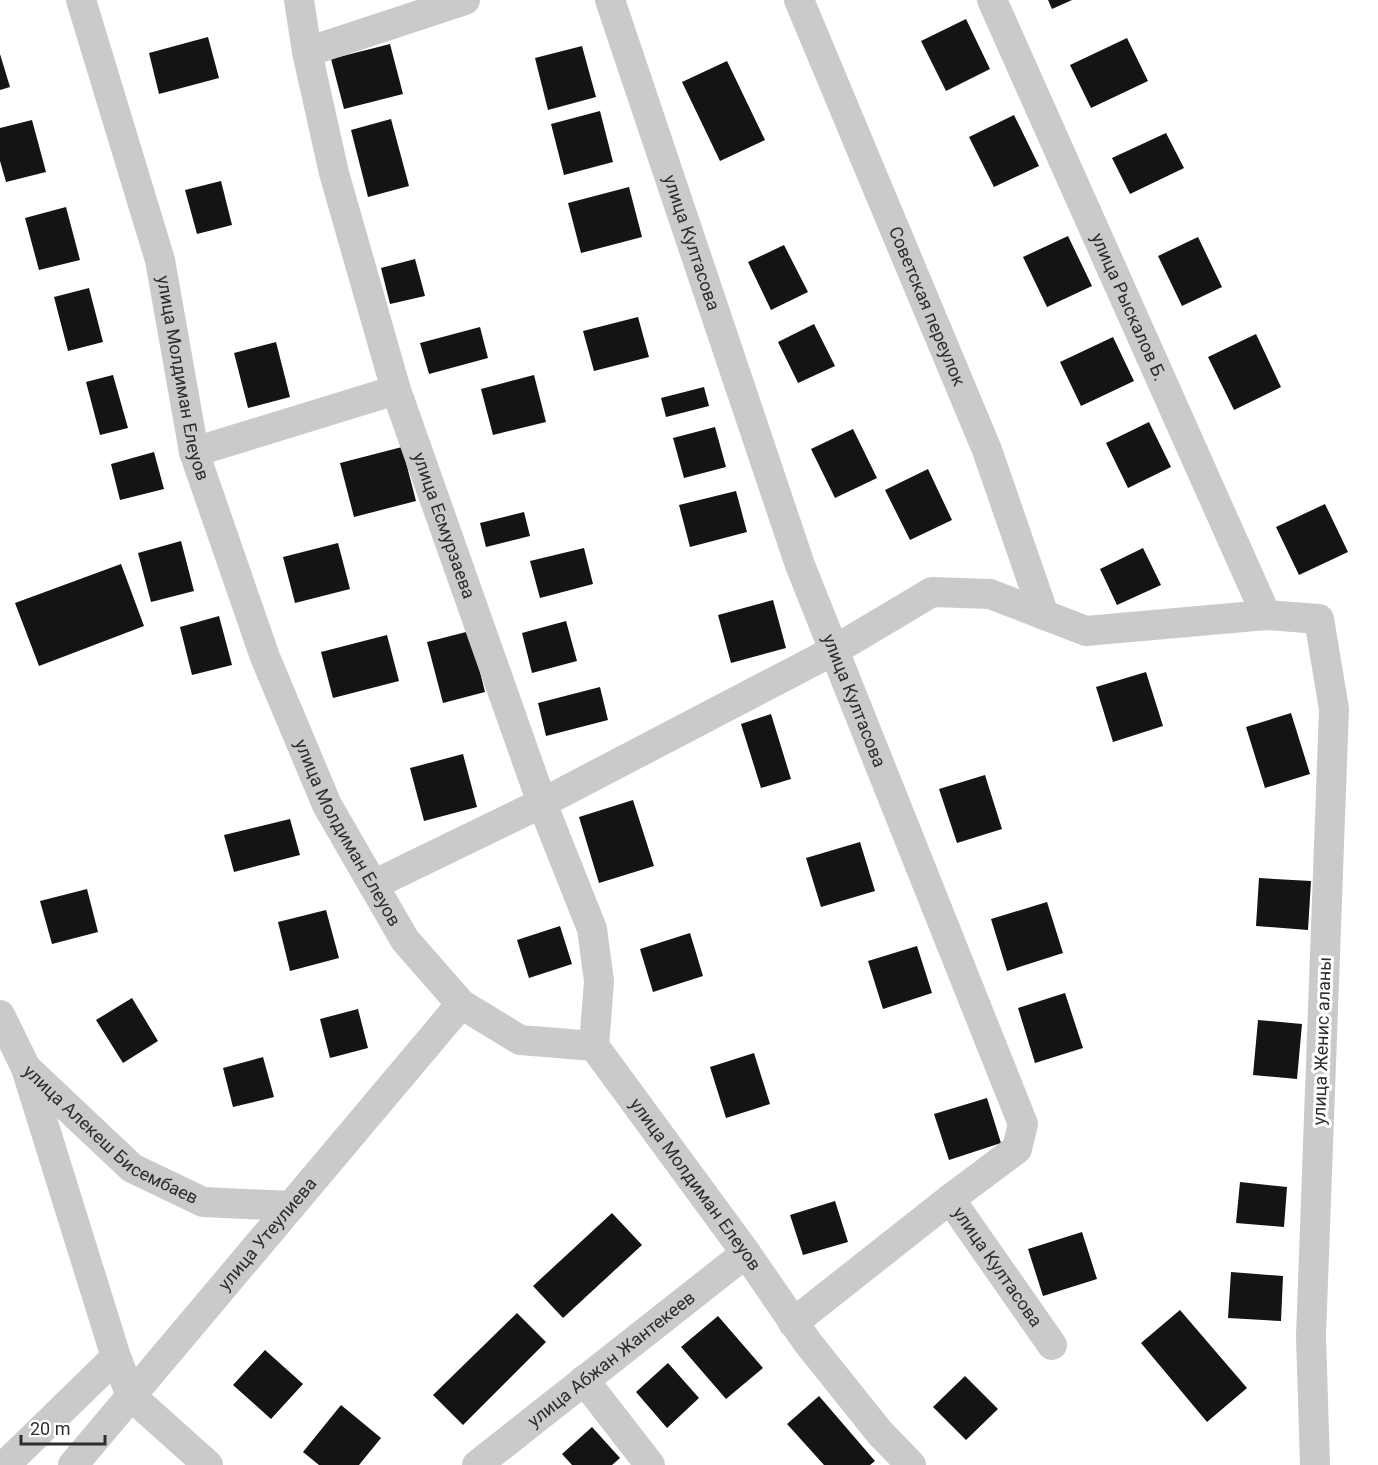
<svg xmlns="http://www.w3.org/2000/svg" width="1378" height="1465" viewBox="0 0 1378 1465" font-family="Roboto,sans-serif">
  <rect width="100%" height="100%" fill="#fff"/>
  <path fill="#141414" d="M1048 0H1072L1052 9Z
    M966 19 990 69 946 91 921 41Z
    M208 37 219 78 159 94 149 53Z
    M1127 38 1148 81 1091 108 1070 65Z
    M390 44 403 94 344 109 331 59Z
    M582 46 596 97 548 110 535 58Z
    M0 54 10 87 0 90Z
    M727 61 765 140 720 161 682 82Z
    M600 111 613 162 564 175 551 124Z
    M1014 115 1039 166 994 187 969 137Z
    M391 119 409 186 368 197 351 130Z
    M32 120 46 172 6 182 0 161V128Z
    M1166 133 1184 168 1130 194 1112 158Z
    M221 181 232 225 197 234 185 190Z
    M629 187 642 237 581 253 568 203Z
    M66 207 80 260 39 270 25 218Z
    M1068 236 1092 286 1047 307 1023 257Z
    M1198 237 1222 287 1182 306 1158 256Z
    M784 245 808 292 771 310 748 262Z
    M415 259 425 296 390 304 381 268Z
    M89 288 103 342 68 351 54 297Z
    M638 317 649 357 594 371 583 331Z
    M814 324 835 366 798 383 778 342Z
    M480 327 488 358 429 374 420 343Z
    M1256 334 1281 387 1234 410 1208 357Z
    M1113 337 1134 381 1081 406 1060 362Z
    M276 342 290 397 248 408 234 353Z
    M113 375 128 428 100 435 86 382Z
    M534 375 546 422 493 435 481 389Z
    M704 387 709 406 666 417 661 398Z
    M1149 422 1171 467 1128 488 1106 443Z
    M715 427 726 467 684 478 673 438Z
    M853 429 877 478 835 498 811 449Z
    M402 447 416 501 354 517 340 463Z
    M154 452 164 489 120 500 111 464Z
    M928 469 952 520 910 540 885 490Z
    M736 491 747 532 690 547 679 505Z
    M1325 504 1348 552 1299 575 1276 527Z
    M524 512 530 536 486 547 480 523Z
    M181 541 194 591 151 602 138 553Z
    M338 543 350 589 295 603 283 557Z
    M584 548 593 584 540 598 530 561Z
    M1143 548 1161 585 1117 605 1100 569Z
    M121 564 144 626 39 666 15 603Z
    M773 600 786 648 731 663 718 615Z
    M219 616 232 665 192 675 180 627Z
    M566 621 577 661 532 673 522 633Z
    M470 631 485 692 443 703 427 642Z
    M387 635 399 681 333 698 321 652Z
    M1146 672 1163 726 1113 742 1096 687Z
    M600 687 608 720 546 736 538 703Z
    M1291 713 1310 774 1265 788 1246 727Z
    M771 714 791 779 761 788 741 724Z
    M463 754 477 807 424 821 410 768Z
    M985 775 1002 829 957 843 939 789Z
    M633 800 654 866 599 883 579 817Z
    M290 819 300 855 234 872 224 835Z
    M860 842 875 891 821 907 806 858Z
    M1259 878 1311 881 1308 930 1256 926Z
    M87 889 98 932 52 944 40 901Z
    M1047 902 1063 953 1007 971 991 919Z
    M326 910 339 958 290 971 278 922Z
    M560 926 572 964 529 978 517 940Z
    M690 933 703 976 653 992 640 949Z
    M917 946 932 993 883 1009 868 961Z
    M1065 993 1083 1048 1035 1063 1018 1008Z
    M132 998 158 1041 123 1063 96 1020Z
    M358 1009 368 1048 330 1058 320 1019Z
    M1258 1020 1302 1024 1297 1079 1253 1075Z
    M754 1053 770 1104 726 1118 710 1067Z
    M263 1057 274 1097 233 1107 223 1068Z
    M987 1098 1001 1143 949 1160 934 1114Z
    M1240 1182 1287 1187 1284 1227 1236 1223Z
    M835 1201 848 1242 803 1255 790 1215Z
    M612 1213 642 1245 563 1318 533 1286Z
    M1082 1232 1097 1279 1043 1296 1028 1249Z
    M1231 1272 1283 1276 1281 1321 1228 1318Z
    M1180 1310 1247 1388 1207 1422 1141 1343Z
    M517 1313 546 1342 463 1425 433 1395Z
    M718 1316 763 1368 726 1399 681 1347Z
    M265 1350 303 1384 271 1419 233 1385Z
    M668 1363 699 1398 667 1428 636 1392Z
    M965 1376 998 1409 966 1440 933 1407Z
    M819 1396 875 1461 870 1465H824L787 1424Z
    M341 1405 381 1438 359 1465H319L303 1452Z
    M592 1427 620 1458 612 1465H572L562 1454Z"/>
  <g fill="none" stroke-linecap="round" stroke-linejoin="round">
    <g stroke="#cacaca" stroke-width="30">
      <path id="s1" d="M81 0 160 260 194 452 265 657 327 805 405 940 461 1004 520 1040 594 1046 746 1253 808 1343 880 1433 911 1465"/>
      <path id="s2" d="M299 0 307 52 334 173 396 390 542 803 592 929 599 981 594 1046"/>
      <path id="s3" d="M610 0 800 565 1023 1124 1017 1149 950 1199 1052 1345"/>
      <path id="s4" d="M799 0 987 450 1044 615"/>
      <path id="s5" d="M992 0 1266 615"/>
      <path d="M307 52 465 0"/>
      <path d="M194 452 396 390"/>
      <path d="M373 885 542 803 833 651 932 592 990 594 1086 631 1266 615 1319 619 1334 709 1311 1336 1315 1465"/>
      <path id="s6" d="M0 1015 26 1068 132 1168 203 1202 291 1206"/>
      <path d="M26 1068 116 1357 131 1396 208 1465"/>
      <path d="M793 1323 950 1199"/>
      <path d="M584 1380 650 1465"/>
      <path d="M5 1465 116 1357"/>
      <path id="s7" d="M73 1465 461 1004"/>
      <path id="s8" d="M477 1465 746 1253"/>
    </g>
  </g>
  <g text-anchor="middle" stroke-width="6" stroke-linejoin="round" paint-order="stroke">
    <g font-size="18" fill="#2d2d2d" stroke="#fff">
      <text dy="6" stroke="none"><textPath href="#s3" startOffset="256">улица Култасова</textPath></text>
      <text dy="6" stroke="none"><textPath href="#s4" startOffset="332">Советская переулок</textPath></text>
      <text dy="6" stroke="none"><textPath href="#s5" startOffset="336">улица Рыскалов Б.</textPath></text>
      <text dy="6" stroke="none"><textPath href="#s1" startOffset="392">улица Молдиман Елеуов</textPath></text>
      <text dy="6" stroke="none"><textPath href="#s2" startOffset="546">улица Есмурзаева</textPath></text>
      <text dy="6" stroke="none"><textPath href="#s3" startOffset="742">улица Култасова</textPath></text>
      <text dy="6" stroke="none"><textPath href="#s1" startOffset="878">улица Молдиман Елеуов</textPath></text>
      <text transform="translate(1322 1041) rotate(-88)" y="6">улица Женис аланы</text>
      <text dy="6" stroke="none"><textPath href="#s6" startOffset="168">улица Алекеш Бисембаев</textPath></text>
      <text dy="6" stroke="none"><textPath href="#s1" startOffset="1400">улица Молдиман Елеуов</textPath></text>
      <text dy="6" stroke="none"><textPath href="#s7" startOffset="302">улица Утеулиева</textPath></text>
      <text dy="6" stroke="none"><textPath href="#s3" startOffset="1390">улица Култасова</textPath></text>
      <text dy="6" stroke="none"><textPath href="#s8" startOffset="171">улица Абжан Жантекеев</textPath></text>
    </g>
  </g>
  <path d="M21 1435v9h84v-9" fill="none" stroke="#2d2d2d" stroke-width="3"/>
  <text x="30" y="1435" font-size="18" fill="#2d2d2d" stroke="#ffffff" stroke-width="4.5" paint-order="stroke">20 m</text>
</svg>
